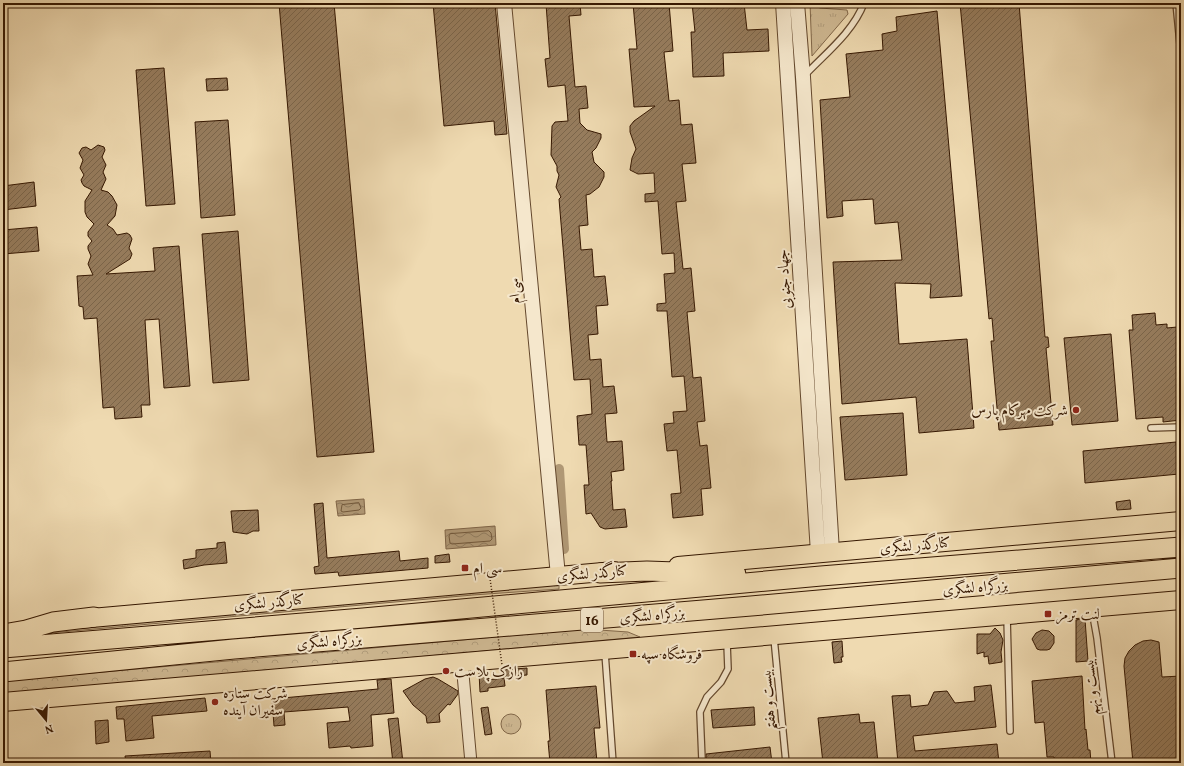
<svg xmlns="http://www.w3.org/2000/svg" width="1184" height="766" viewBox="0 0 1184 766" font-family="Vollkorn,Amiri,serif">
  <defs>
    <pattern id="grass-tufts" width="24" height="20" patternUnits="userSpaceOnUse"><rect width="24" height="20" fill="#cfb993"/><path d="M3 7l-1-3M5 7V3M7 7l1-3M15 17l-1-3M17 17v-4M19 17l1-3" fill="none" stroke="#b29e7d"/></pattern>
    <pattern id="forest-crowns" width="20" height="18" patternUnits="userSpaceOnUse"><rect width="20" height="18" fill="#cfb993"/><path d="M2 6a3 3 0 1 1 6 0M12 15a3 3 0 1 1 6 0" fill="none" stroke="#b29e7d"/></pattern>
    <pattern id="water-waves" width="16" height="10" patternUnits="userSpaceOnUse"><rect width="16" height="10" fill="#b09875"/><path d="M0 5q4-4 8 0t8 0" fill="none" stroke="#907b5e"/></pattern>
    <pattern id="building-hatch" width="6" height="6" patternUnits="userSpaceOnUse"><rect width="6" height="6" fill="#967c5d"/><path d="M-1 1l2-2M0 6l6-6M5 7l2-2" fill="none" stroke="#7b654a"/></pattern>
  </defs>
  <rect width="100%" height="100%" fill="#efdab1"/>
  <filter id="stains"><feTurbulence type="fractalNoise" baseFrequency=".005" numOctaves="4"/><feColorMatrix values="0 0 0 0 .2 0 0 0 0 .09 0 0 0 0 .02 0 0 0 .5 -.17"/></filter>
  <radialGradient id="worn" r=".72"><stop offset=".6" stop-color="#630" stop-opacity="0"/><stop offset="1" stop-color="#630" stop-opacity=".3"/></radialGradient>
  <path fill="url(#grass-tufts)" stroke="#82684a" d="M810 3 820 8 847 10 848 14 812 56Z
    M559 579V589L473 595 50 633 52 628Z
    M501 724a10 10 0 1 1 20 0a10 10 0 1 1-20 0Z"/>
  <path fill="url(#forest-crowns)" stroke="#82684a" d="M585 629 628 632 640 637 3 694V681Z"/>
  <path fill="url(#water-waves)" stroke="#7f6447" d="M364 499 365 514 338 516 336 501Z
    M495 526 496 545 446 549 445 530Z"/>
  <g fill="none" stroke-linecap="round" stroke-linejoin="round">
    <path stroke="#72583b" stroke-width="1" d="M359 503 361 508 359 510 343 512 341 511 342 505Z
      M489 531 491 533 492 539 490 541 452 544 450 543 449 536 450 534Z"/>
    <path stroke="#b09875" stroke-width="10" d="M559 469 564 549"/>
  </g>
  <path fill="url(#building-hatch)" stroke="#351701" d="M279 3H334L374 452 317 457Z
    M433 3H495L507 134 495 135 494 121 444 126Z
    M558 3H580L581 15 569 16 575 87 586 86 588 108 579 109 580 123 587 130 601 134V138L596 148 592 152 594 162 604 172V177L599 187 590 194 586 195 588 225 579 226 581 250 592 249 594 277 605 276 608 305 596 306 598 334 588 335 590 360 601 359 603 387 614 386 617 413 605 414 607 442 622 441 624 470 611 472 612 481H611L613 510 625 509 627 527 605 529 600 527 591 513 586 514 584 485H589L586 445H579L577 416 592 414 590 379 574 380 559 199 561 197 556 187 559 175 557 171V166L551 155 552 126 555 122 568 121 565 85 548 87 545 59 550 58 546 4Z
    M633 3H669L673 51 664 52 669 101 679 100 681 125 692 124 696 163 682 164 686 201 676 202 683 269 691 268 695 311 687 312 693 378 701 377 705 421 697 422 700 446 707 445 711 488 701 489 703 515 673 518 671 494 681 493 677 450 667 451 664 424 674 423 673 412 687 411 684 376 672 377 667 311H657V304L666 303 664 274 675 273 674 253 662 254 658 201 645 202V194L655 193 654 173 638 174 630 170 632 158 636 149 630 132V126L634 121 655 106 634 107 629 49H637Z
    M692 3H744L747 30 768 29 769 51 723 53 724 76 693 77 691 32H695Z
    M960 3H1019L1045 337H1048L1049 347 1046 348 1053 425 999 430 991 341H994L992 318 989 319Z
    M937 11 962 296 930 298 931 284 895 283 899 344 967 339 974 428 919 433 916 397 842 404 833 262 902 260 898 222 875 224 873 199 842 201 843 216 827 218 820 100 850 97 846 54 883 50 882 34 897 31 896 17Z
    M164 68 175 204 146 206 136 70Z
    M227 78 228 90 207 91 206 79Z
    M228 120 235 215 201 218 195 122Z
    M98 145 104 147 105 150 102 157 106 165 103 172 106 179 101 190 108 192 112 196 117 205 115 216 107 225 113 229 117 235 127 233 130 235 132 239 129 248 132 254 130 259 106 274 155 271 153 248 179 246 190 386 164 388 159 319 145 320 150 405H141L142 417 115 419 114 407 103 408 97 318 84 319 83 307 79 306 77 276 93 275 88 264 91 256 88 249V246L92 241 88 236V232L94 224 87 217 85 212V201L92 190 84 186 82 183 81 180 84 175 80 168 83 160 79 153 82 148 86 147 91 150Z
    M34 182 36 206 3 210V186Z
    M37 227 39 251 3 254V230Z
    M238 231 249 380 213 383 202 234Z
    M1155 313 1156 325 1167 324V328L1177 327 1181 385V420L1163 422V417L1136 419 1129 330H1133L1132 315Z
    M1111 334 1118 421 1072 425 1064 338Z
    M903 413 907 475 845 480 840 417Z
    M1176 442 1179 474 1085 483 1083 451Z
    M1130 500 1131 509 1117 510 1116 502Z
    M323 503 327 558 399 551 400 561 428 558V568L339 576 338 572 315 574 314 567 319 566 314 504Z
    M258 510 259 531H253L247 534 233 532 231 511Z
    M225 542 227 563 204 565 184 569 183 560 196 558V550L217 548V543Z
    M449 554 450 562 435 563V556Z
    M1080 619H1085L1088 661 1076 662V620Z
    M995 628 1000 633 1003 640 1001 652 1002 662 989 664 988 656 984 657V652L977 654V634H990Z
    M1042 630 1049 631 1054 636V643L1050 649 1047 650H1040L1037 649 1032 639 1036 633Z
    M1151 640 1159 642 1162 677 1181 676V763H1133L1124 666 1125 658 1129 651 1135 645 1143 641Z
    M842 641 843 657H841L842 662 834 663 832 642Z
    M527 668V675L503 677V670Z
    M487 672V680L504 678 505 686 488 688V691L480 692 479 673Z
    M1082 676 1085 730 1086 729 1088 750H1090L1091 763H1055L1054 757H1047L1044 722 1035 723 1032 681Z
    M433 677 438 679 458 691V694L450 705 448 704 439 714 440 722 427 723 426 716 413 705 403 691 425 679Z
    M391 679 394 713 371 715 373 746 351 748 350 746 329 748 327 723 350 721 348 707 284 712 285 725 274 726 272 699 378 689 377 680Z
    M991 685 996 727 913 736 915 751 997 744 999 763H898L892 696 910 695 911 707 928 705 934 692 947 691 955 703 975 701 974 687Z
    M596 686 600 728H594L597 763H550L548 741H550L546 690Z
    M205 698 207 711 152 716 154 738 126 741 124 719H117L116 707Z
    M488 707 492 734 485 735 481 708Z
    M754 707 755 725 713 728 711 710Z
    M859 714 860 723 874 722 878 763H823L818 718Z
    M398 718 403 763H393L388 719Z
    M108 720 109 742 96 744 95 721Z
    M770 747 772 763H706V754Z
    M210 751 211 763H126L125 756Z"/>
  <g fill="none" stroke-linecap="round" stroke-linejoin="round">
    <defs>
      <path id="service" d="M1176 3 1181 54
        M805 75C826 53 853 32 864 3
        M1151 428 1181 427
        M1092 610 1097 638 1112 763
        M1007 617 1010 731
        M774 638 786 763
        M605 653 613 763
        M702 760 700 712 707 697 721 682 728 669 727 643"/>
      <path id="minor" d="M462 663 471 763"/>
      <path id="tertiary" d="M504 3 558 576
        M783 3 818 553
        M797 3 803 77 832 552"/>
      <path id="primary" d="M678 566 1181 521
        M80 619 614 571
        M3 702 1181 600"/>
      <path id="trunk" d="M600 573 647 571 736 574
        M3 634 26 630 53 622 94 617
        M3 648 363 618 821 576 1181 547
        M3 672 234 649 751 606 1181 568"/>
    </defs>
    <use href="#service" stroke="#64482d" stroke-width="8"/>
    <use href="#minor" stroke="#64482d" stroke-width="13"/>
    <use href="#tertiary" stroke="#64482d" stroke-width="16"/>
    <use href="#primary" stroke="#351701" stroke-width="20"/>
    <use href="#trunk" stroke="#351701" stroke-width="21"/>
    <use href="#service" stroke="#f5e7cc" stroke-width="5.5"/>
    <use href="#minor" stroke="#f5e7cc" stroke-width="11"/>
    <use href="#tertiary" stroke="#f5e7cc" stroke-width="14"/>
    <use href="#primary" stroke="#efdab1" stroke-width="18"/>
    <use href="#trunk" stroke="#efdab1" stroke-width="19"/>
    <path stroke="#351701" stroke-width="1.5" stroke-dasharray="1 2" stroke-linecap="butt" d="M489 571 502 665"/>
  </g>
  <g fill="#8f2418" stroke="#f5e7cc" stroke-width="1.5">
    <circle cx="1076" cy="410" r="4"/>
    <rect x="461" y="564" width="8" height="8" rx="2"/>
    <rect x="1044" y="610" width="8" height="8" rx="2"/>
    <rect x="629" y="650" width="8" height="8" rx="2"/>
    <circle cx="446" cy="671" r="4"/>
    <circle cx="215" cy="702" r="4"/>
  </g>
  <g text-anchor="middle" stroke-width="4" stroke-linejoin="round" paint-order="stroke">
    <rect fill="#f5e7cc" stroke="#6f553e" stroke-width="1" x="581" y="608" width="22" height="24" rx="3"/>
    <g font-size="14" font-weight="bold" fill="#351701">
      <text x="592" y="625">16</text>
    </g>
    <g font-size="15" fill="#351701" stroke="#f5e7cc">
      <text transform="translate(784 279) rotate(-94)" y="5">جهاد جنوبی</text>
      <text transform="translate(514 291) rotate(-95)" y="5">سی‌ام</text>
      <text transform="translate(915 545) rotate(-5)" y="5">کنارگذر لشگری</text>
      <text transform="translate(592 573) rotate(-5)" y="5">کنارگذر لشگری</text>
      <text transform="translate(975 587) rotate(-5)" y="5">بزرگراه لشگری</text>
      <text transform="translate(269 602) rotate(-5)" y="5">کنارگذر لشگری</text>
      <text transform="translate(652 615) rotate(-5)" y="5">بزرگراه لشگری</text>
      <text transform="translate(329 641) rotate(-5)" y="5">بزرگراه لشگری</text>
      <text transform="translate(1091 687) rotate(-96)" y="5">بیست و نهم</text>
      <text transform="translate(768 700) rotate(-95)" y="5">بیست و هفتم</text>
    </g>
    <g font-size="15" fill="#351701" stroke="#f5e7cc" text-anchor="start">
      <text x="1068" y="415" text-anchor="end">شرکت مهرکام پارس</text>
      <text x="473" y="573">سی ام</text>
      <text x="1056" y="619">لنت ترمز</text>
      <text x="641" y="659">فروشگاه سپه</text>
      <text x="454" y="676">رازک پلاست</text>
      <text x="223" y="698">شرکت ستاره<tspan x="223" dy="17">سفیران آینده</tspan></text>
    </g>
  </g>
  <rect width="1184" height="766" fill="none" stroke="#efdab1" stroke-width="16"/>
  <rect x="4" y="4" width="1176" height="758" fill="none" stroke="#351701" stroke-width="2"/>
  <rect x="8" y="8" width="1168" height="750" fill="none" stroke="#351701"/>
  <g transform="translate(46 720) rotate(162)" stroke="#f5e7cc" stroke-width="3" paint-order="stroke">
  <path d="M0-3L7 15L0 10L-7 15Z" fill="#351701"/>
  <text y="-6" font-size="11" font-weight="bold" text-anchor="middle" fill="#351701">N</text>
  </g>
  <rect width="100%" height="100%" filter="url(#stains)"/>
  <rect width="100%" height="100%" fill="url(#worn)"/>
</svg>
